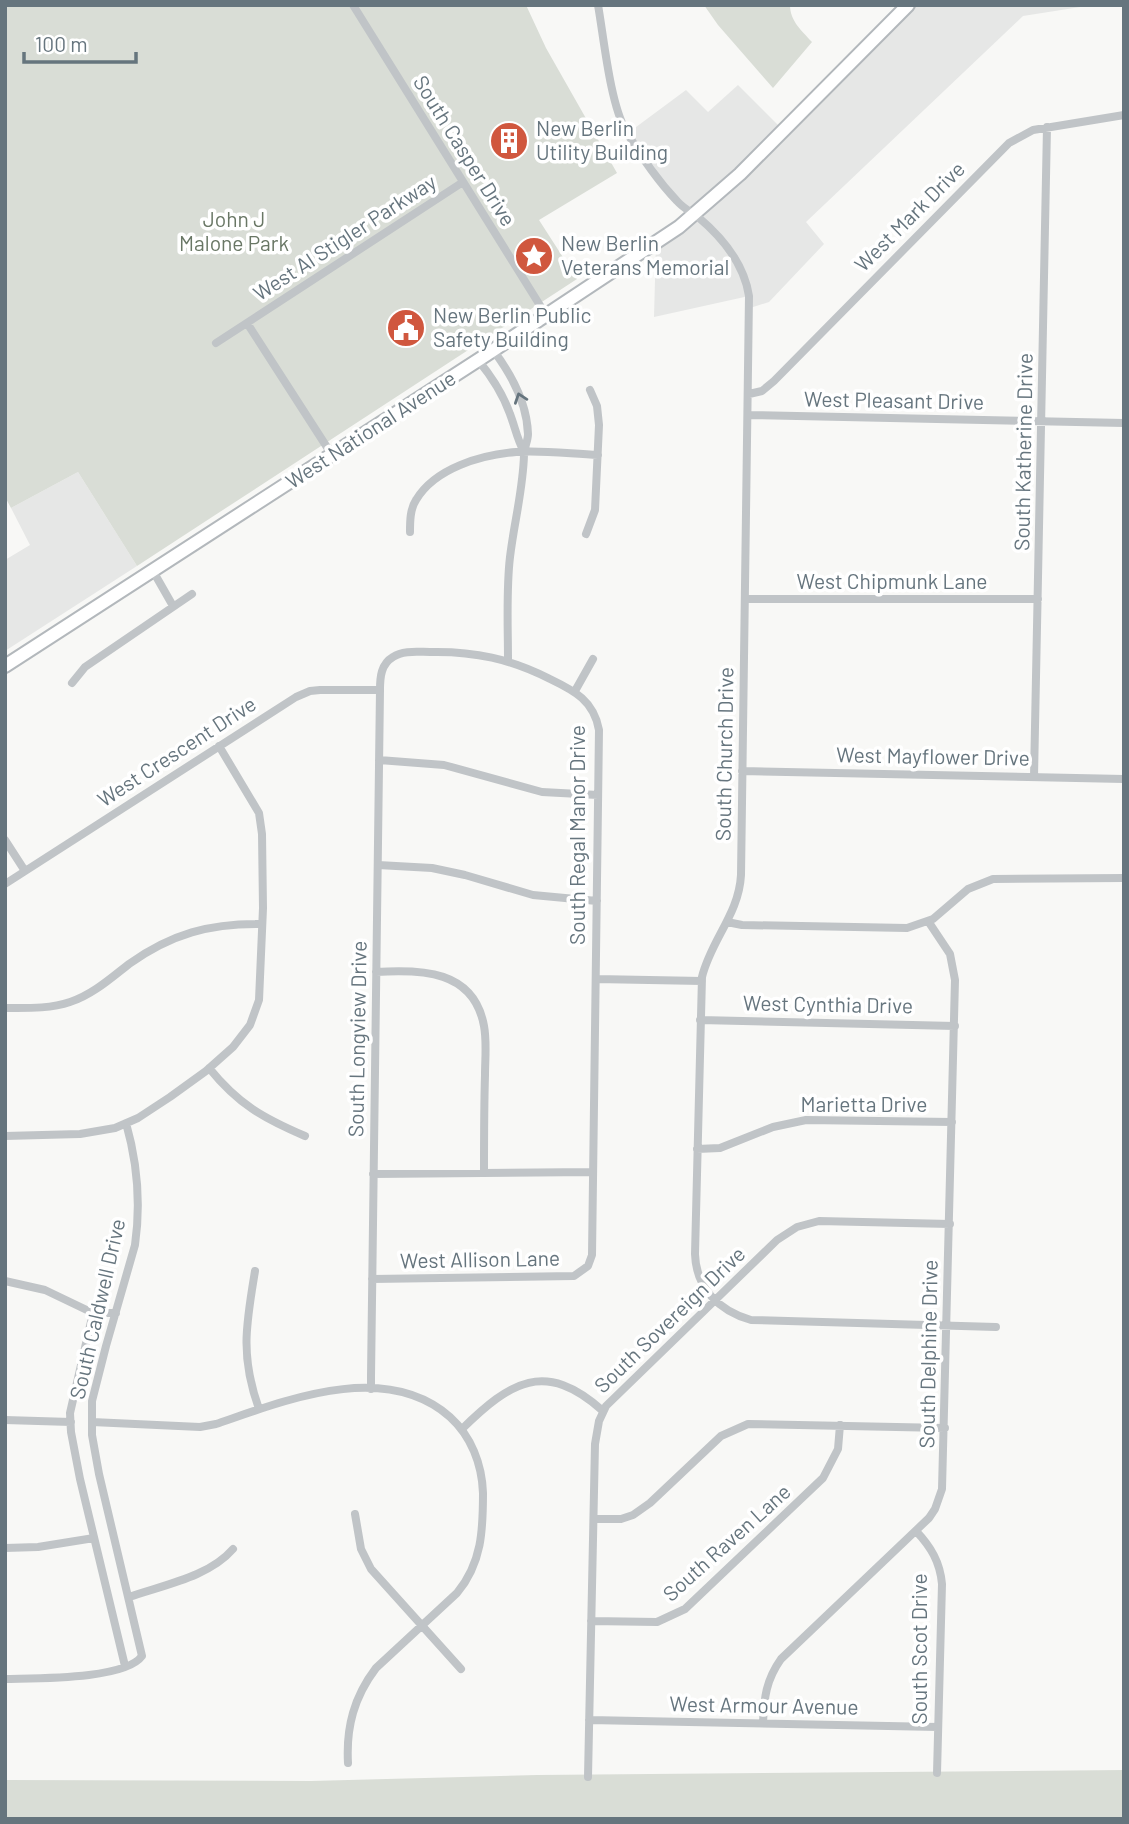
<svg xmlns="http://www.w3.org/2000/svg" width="1129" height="1824" viewBox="0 0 1129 1824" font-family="Barlow,sans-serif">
  <rect width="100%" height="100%" fill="#f8f8f6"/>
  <path fill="#e6e7e6" d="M908 5H1093L1023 16 806 222 824 244 769 302 750 308 749 296 654 317 656 244 694 215 683 208 628 133 686 90 708 112 738 85 783 130Z
    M78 472 137 566 5 651V560L30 545 11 508Z"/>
  <path fill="#d9ddd6" d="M5 5H526L546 48 617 173 539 220 577 279 137 566 78 472 11 508 5 497Z
    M704 5H790C790 21 802 31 812 42L773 88 718 25Z
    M1124 1770V1819H5V1780L311 1781 537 1775Z"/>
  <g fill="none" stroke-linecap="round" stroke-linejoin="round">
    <defs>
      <path id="secondary" d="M5 666 486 355 679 227 740 174 908 5"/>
    </defs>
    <use href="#secondary" stroke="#b3b8bc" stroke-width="16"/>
    <path stroke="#c0c4c7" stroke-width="8" d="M353 5 546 315
      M598 5C604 39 610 103 626 131 640 155 657 180 677 201 683 208 691 212 698 217 723 238 744 263 749 296L741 875C739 914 711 940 702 977L695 1254C696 1288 719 1311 751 1320L996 1327
      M247 323 332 455
      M216 343 463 182
      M493 350C512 375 527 403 528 434 528 441 524 448 524 455 523 490 514 523 510 557 506 591 508 626 508 660
      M478 360C492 377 503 394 510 414 515 427 517 439 524 452
      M749 394 762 391 774 381 1009 143 1033 130 1124 115
      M748 415 1124 423
      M410 532C410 522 410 509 416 500 435 468 481 455 516 452 542 450 571 454 598 455
      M586 534 595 510 599 425 597 406 590 390
      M153 571 173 606
      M745 599H1038
      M72 683 85 667 192 594
      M575 691 593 659
      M379 760 444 765 542 792 598 795
      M742 771 1124 779
      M1034 777 1047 127
      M5 840 25 871
      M378 865 432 868 465 875 533 895 597 901
      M5 884 296 697 310 691 320 690H380
      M727 922 742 925 907 928 933 919 968 889 993 879 1124 878
      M376 972C421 969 474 970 484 1026 487 1042 485 1059 485 1075 484 1108 484 1140 484 1173
      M596 979 702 981
      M5 1008C26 1008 50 1009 70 1002 92 995 111 978 129 964 171 934 210 923 262 924
      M700 1020 955 1026
      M209 1068C238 1104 263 1118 305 1136
      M5 1136 80 1134 115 1128 138 1118 170 1097 206 1071 233 1047 250 1025 259 1000 263 908 262 834 259 813 219 746
      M697 1149 720 1148 773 1127 806 1120 952 1122
      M373 1174 593 1172
      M255 1271C246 1325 240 1356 259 1409
      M5 1281 45 1290 93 1313H116
      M93 1313 70 1413 71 1432 80 1479 125 1666
      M371 1389V1376L380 690C380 677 381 664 393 657 403 650 418 652 430 652 474 651 511 659 550 679 575 691 594 701 599 730L592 1255 588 1266 574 1276 372 1279
      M5 1420 71 1422
      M92 1422 200 1427 216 1424C286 1400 385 1360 450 1417 471 1436 482 1464 483 1493 483 1530 482 1563 457 1593L376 1668C354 1697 346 1727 348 1763
      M462 1429C510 1382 545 1359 603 1411
      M355 1514 361 1549 371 1569 461 1669
      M594 1519H621L633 1515 650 1503 721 1436 748 1424 945 1428
      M916 1531C931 1547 940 1562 942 1584L937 1773
      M5 1548 38 1547 94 1538
      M129 1597C163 1585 209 1577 233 1549
      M591 1621 657 1622 685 1609 823 1478 838 1449 840 1425
      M5 1679C34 1678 125 1680 142 1656L99 1474 92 1435V1401L106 1346 135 1245C141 1203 138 1165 126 1123
      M589 1720 938 1727
      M763 1723C764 1698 766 1680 781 1659L929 1518 935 1509 942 1489 955 980 950 954 928 921
      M588 1777 595 1444 599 1421 606 1406 777 1240 797 1227 819 1221 950 1224"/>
    <use href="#secondary" stroke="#fff" stroke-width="12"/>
  </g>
  <defs><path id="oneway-chevron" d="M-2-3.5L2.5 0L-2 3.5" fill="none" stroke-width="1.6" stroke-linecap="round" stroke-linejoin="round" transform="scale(1.75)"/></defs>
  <use stroke="#66757e" href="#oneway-chevron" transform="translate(520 398) rotate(-109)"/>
  <defs>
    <symbol id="building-disc" viewBox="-11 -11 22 22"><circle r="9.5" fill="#d0573e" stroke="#fff"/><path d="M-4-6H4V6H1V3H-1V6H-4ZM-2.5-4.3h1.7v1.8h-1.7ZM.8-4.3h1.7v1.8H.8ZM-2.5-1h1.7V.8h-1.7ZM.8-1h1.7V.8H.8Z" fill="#fff"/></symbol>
    <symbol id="sight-disc" viewBox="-11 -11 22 22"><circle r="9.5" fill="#d0573e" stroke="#fff"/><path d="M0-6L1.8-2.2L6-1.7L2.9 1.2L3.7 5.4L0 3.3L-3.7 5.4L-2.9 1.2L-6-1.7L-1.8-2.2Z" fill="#fff"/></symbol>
    <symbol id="civic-disc" viewBox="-11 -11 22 22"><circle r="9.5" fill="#d0573e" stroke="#fff"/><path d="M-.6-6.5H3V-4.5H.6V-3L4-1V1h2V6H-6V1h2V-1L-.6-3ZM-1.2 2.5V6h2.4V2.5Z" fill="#fff"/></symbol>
  </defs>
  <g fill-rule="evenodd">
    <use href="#building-disc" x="487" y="119" width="44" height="44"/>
    <use href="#sight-disc" x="512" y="234" width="44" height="44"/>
    <use href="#civic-disc" x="384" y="306" width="44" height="44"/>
  </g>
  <g text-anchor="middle" stroke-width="7" stroke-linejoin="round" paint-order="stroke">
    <g font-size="21" fill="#66757e" stroke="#fff" text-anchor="start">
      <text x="536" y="136">New Berlin<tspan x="536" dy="24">Utility Building</tspan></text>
      <text x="561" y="251">New Berlin<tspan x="561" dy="24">Veterans Memorial</tspan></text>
      <text x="433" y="323">New Berlin Public<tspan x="433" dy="24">Safety Building</tspan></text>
    </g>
    <g font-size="21" fill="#66757e" stroke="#fff">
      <text transform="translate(464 151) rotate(58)" y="7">South Casper Drive</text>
      <text transform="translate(910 217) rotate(-45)" y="7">West Mark Drive</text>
      <text transform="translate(345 238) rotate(-33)" y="7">West Al Stigler Parkway</text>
      <text transform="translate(894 401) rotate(1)" y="7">West Pleasant Drive</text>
      <text transform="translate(371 430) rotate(-33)" y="7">West National Avenue</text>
      <text transform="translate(1024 452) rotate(-89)" y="7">South Katherine Drive</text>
      <text x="892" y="589">West Chipmunk Lane</text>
      <text transform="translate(177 752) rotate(-33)" y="7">West Crescent Drive</text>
      <text transform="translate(725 754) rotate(-89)" y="7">South Church Drive</text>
      <text transform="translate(933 757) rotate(1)" y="7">West Mayflower Drive</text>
      <text transform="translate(578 835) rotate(-90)" y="7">South Regal Manor Drive</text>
      <text transform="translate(828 1005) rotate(1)" y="7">West Cynthia Drive</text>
      <text transform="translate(358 1039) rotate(-89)" y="7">South Longview Drive</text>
      <text x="864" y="1112">Marietta Drive</text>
      <text transform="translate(480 1260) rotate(-1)" y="7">West Allison Lane</text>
      <text transform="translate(98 1309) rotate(-77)" y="7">South Caldwell Drive</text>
      <text transform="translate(670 1320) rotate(-44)" y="7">South Sovereign Drive</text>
      <text transform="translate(929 1354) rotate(-89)" y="7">South Delphine Drive</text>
      <text transform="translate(727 1543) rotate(-42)" y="7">South Raven Lane</text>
      <text transform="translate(920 1649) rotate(-90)" y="7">South Scot Drive</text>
      <text transform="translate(764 1706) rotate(1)" y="7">West Armour Avenue</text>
    </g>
    <g font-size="21" fill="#697765" stroke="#fff">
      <text x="234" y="227">John J<tspan x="234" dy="24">Malone Park</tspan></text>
    </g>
  </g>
  <rect width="1129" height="1824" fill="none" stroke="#66757e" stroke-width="14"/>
  <path d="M24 52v10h112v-10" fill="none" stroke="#66757e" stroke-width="3.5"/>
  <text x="35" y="52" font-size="21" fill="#66757e" stroke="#ffffff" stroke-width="5" paint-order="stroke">100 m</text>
</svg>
